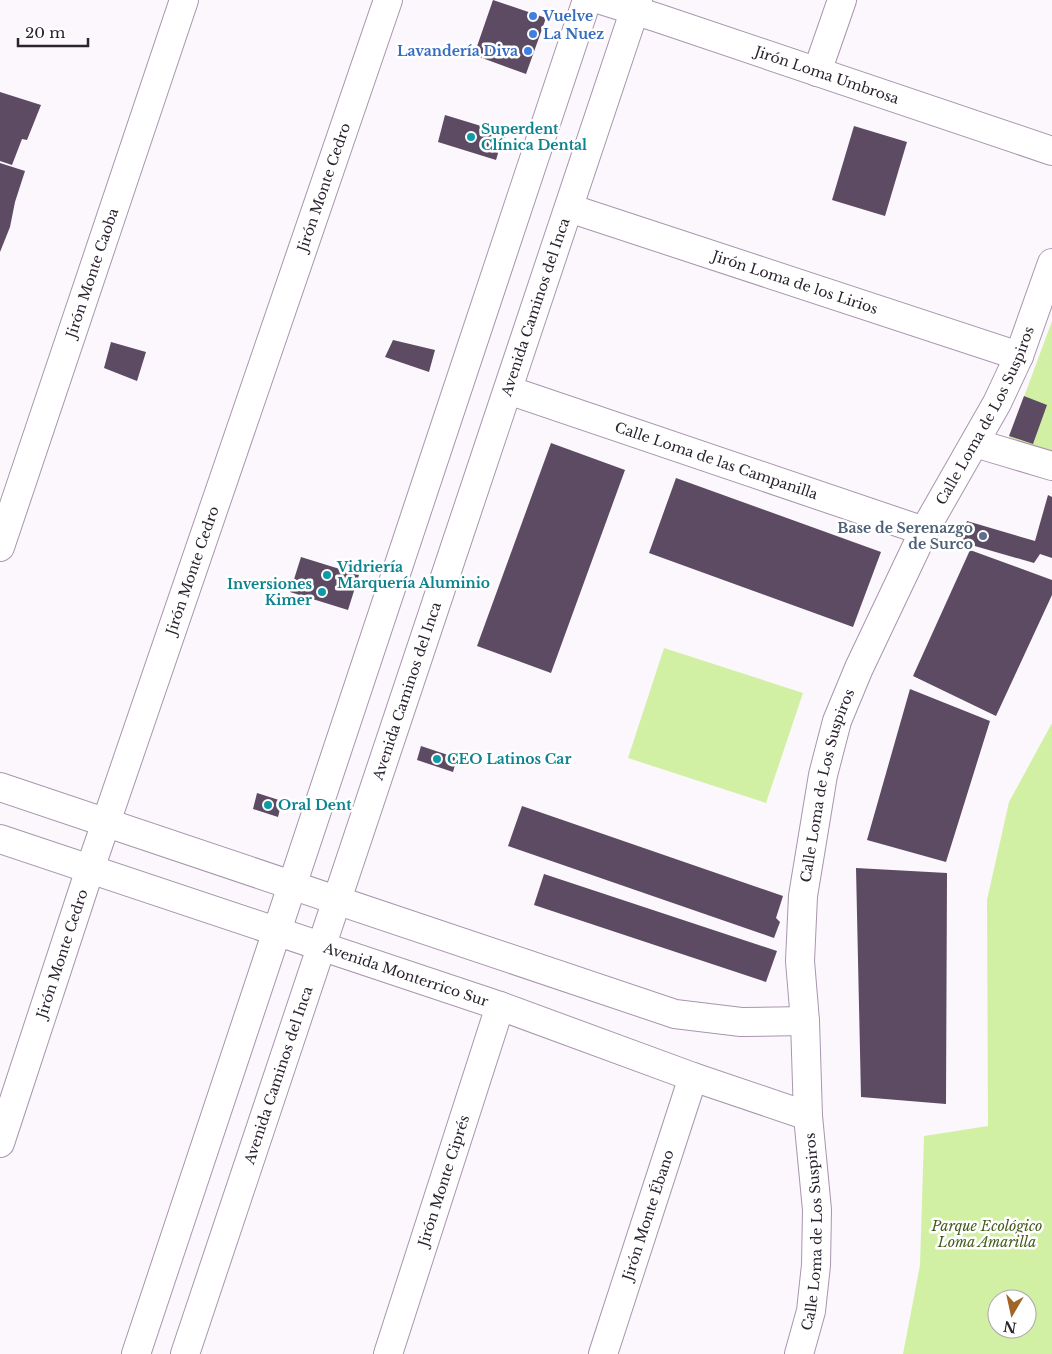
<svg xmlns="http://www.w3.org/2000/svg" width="1052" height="1354" viewBox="0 0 1052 1354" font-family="'Libre Baskerville',serif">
  <rect width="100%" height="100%" fill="#fbf7fc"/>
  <path fill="#d2f0a4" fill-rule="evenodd" d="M1052 321V455L1007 443Z
    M664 648 803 693 766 803 628 758Z
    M1052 723V1354H903L920 1265 924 1136 988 1126 987 900 1009 802ZM997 1299H1027V1329H997Z"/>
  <path fill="#5c4b62" d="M493 0 546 18 526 74 474 55Z
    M0 92 41 105 27 140 22 139 12 165 0 161Z
    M445 115 504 133 496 160 438 142Z
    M854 126 907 142 885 216 832 200Z
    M0 163 25 171 15 202 10 227 0 252Z
    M393 340 435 350 429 372 385 357Z
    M111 342 146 352 137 381 104 368Z
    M1024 396 1047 405 1033 444 1009 436Z
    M551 443 625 470 551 673 477 646Z
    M676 478 881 552 853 627 649 553Z
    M1048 495 1052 497V558L1040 554 1034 563 961 542 967 521 1035 541Z
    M970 550 1052 580V595L996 716 913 676Z
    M301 557 359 575 348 610 290 592Z
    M910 689 990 721 946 862 867 840Z
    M421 746 457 758 453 772 417 760Z
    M257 793 282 801 278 817 253 809Z
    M522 806 783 896 776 918 780 922 774 938 508 846Z
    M856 868 947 873 946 1104 861 1097Z
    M544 874 777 951 766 982 534 905Z"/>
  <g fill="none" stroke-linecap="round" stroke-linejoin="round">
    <defs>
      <g id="minor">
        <path id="s1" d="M601 0 658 18 1052 151"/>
        <path d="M817 72 842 0"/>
        <path id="s2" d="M569 208 1019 356"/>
        <path id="s3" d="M508 390 924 531"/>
        <path d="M975 443 1052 466"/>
        <path id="s4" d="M0 547 184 0"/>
        <path d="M0 787 675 1014 741 1022 805 1021"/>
        <path id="s5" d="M0 839 500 1006 693 1077 808 1116"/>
        <path id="s6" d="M0 1143 90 869 388 0"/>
        <path id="s7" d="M388 1354 500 1006"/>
        <path id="s8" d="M603 1354 693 1077"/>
        <path id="s9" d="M799 1354 811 1311 816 1265 817 1210 808 1116 805 1021 800 961 803 896 823 775 837 721 859 668 924 531 997 403 1019 356 1052 263"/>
      </g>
      <g id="major">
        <path d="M136 1354 587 0"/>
        <path id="s10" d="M185 1354 638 0"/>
      </g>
    </defs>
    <use href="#minor" stroke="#a895af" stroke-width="30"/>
    <use href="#major" stroke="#a895af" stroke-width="30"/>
    <use href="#minor" stroke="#fff" stroke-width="28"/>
    <use href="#major" stroke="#fff" stroke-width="28"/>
  </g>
  <g fill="#3f7fe0" stroke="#fff" stroke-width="2">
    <circle cx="533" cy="16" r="5"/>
    <circle cx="533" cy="34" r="5"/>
    <circle cx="528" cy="51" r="5"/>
  </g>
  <g fill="#0f9aa8" stroke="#fff" stroke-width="2">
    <circle cx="471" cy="137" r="5"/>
    <circle cx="327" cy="575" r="5"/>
    <circle cx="322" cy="592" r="5"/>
    <circle cx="437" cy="759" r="5"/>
    <circle cx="268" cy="805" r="5"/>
  </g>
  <circle fill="#5c6f8a" stroke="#fff" stroke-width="2" cx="983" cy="536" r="5"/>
  <g text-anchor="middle" stroke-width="5" stroke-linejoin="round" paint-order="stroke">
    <g font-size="14" font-weight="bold" fill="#366cbe" stroke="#fff" text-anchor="start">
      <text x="543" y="21">Vuelve</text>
      <text x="543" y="39">La Nuez</text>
      <text x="518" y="56" text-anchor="end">Lavandería Diva</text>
    </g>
    <g font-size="14" fill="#2b242e" stroke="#fff">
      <text dy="5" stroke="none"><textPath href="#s1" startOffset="238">Jirón Loma Umbrosa</textPath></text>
      <text dy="5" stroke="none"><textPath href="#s6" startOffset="1009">Jirón Monte Cedro</textPath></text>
      <text dy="5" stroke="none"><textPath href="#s4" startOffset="289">Jirón Monte Caoba</textPath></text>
      <text dy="5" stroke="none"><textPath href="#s2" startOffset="238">Jirón Loma de los Lirios</textPath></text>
      <text dy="5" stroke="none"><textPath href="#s10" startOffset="1104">Avenida Caminos del Inca</textPath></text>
      <text dy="5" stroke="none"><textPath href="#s9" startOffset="979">Calle Loma de Los Suspiros</textPath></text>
      <text dy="5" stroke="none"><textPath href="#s3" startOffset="220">Calle Loma de las Campanilla</textPath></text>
      <text dy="5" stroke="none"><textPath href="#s6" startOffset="604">Jirón Monte Cedro</textPath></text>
      <text dy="5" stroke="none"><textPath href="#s10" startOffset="699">Avenida Caminos del Inca</textPath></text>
      <text dy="5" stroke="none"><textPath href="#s9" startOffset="574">Calle Loma de Los Suspiros</textPath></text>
      <text dy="5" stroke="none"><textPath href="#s6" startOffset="199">Jirón Monte Cedro</textPath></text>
      <text dy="5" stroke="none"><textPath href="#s5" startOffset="428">Avenida Monterrico Sur</textPath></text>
      <text dy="5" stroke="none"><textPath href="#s10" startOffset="294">Avenida Caminos del Inca</textPath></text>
      <text dy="5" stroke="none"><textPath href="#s7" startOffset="182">Jirón Monte Ciprés</textPath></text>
      <text dy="5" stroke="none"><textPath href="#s8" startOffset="146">Jirón Monte Ébano</textPath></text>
      <text dy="5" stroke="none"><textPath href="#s9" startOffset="124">Calle Loma de Los Suspiros</textPath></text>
    </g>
    <g font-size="14" font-weight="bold" fill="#0d838f" stroke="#fff" text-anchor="start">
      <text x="481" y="134">Superdent<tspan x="481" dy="16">Clínica Dental</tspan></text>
      <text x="337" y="572">Vidriería<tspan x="337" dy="16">Marquería Aluminio</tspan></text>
      <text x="312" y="589" text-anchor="end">Inversiones<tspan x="312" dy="16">Kimer</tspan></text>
      <text x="447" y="764">CEO Latinos Car</text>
      <text x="278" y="810">Oral Dent</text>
    </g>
    <g font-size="14" font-weight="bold" fill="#4e5e75" stroke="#fff" text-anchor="end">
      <text x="973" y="533">Base de Serenazgo<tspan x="973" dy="16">de Surco</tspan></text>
    </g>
    <g font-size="14" font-style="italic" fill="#455a1b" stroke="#fff">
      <text x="987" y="1231">Parque Ecológico<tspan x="987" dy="16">Loma Amarilla</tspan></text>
    </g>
  </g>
  <g transform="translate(1012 1314) rotate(189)"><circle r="24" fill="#ffffff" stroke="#aaa7ab"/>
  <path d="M0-4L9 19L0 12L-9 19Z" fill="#a16627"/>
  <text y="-8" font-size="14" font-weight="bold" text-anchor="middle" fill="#2b242e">N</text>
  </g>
  <path d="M18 38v8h70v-8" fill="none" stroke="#2b242e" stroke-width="2.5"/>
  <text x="25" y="38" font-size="15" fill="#2b242e" stroke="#ffffff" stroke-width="4" paint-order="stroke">20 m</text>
</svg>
